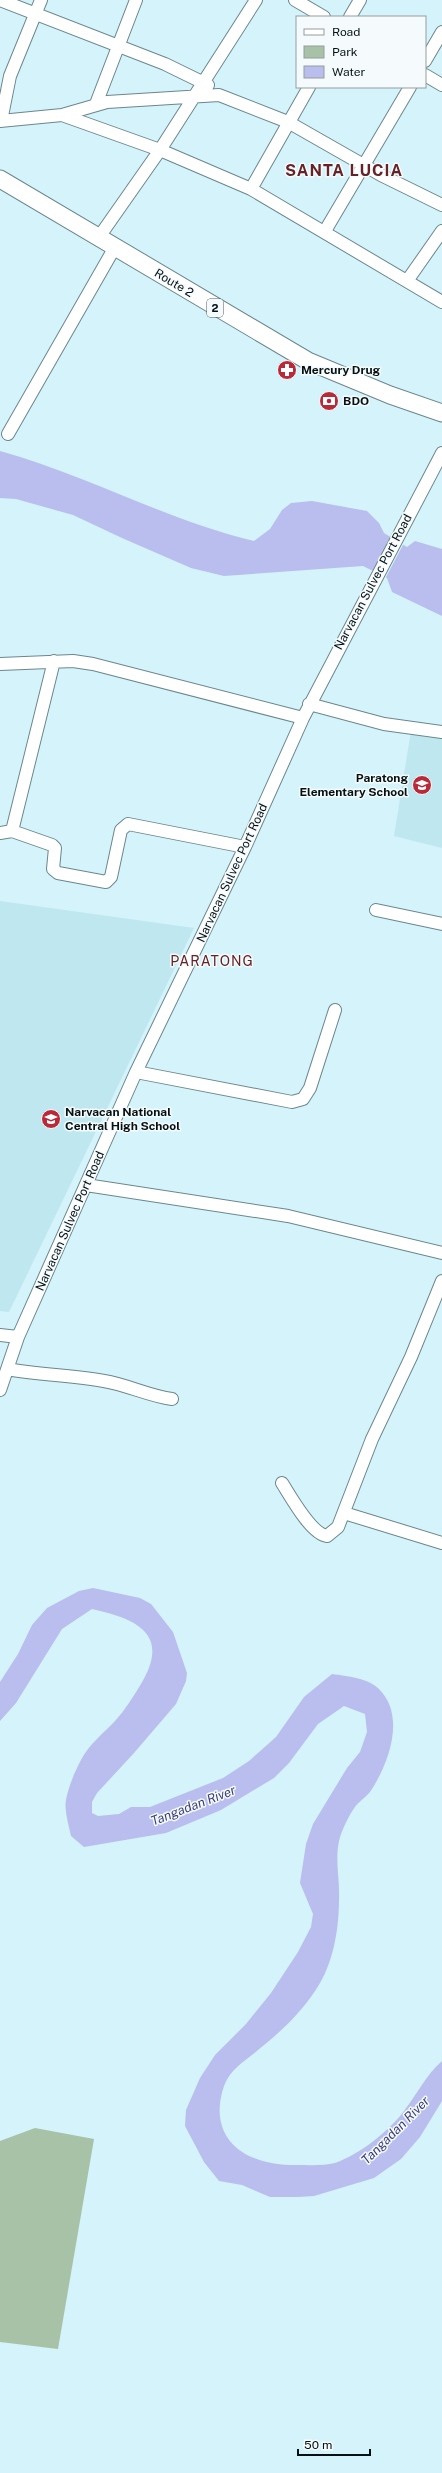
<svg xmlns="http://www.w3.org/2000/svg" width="442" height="2473" viewBox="0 0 442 2473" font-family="'Public Sans',sans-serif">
  <rect width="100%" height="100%" fill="#d4f3fa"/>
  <path fill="#bfe7f0" d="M411 731 442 734V848L394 836Z
    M0 901 194 928 9 1312 0 1311Z"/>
  <path fill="#a7c2a7" d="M35 2128 94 2139 58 2349 0 2342V2141Z"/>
  <path fill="#b9beef" d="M0 451C87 475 166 520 254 541L270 529 282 510 291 503 312 501 367 511 379 523 384 533 407 547 415 541 442 549V616L392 592 387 578 363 566 224 576 191 568 122 538 73 515 16 499 0 498Z
    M93 1588 140 1598 151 1604 173 1632 187 1673 186 1681 176 1704 134 1753 97 1793 92 1802V1813L98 1816 119 1814 131 1807H150L223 1778 249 1761 276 1737 304 1697 332 1674C347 1676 368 1678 379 1689 406 1716 389 1762 372 1789 368 1796 359 1801 355 1807 349 1815 343 1828 340 1837 334 1858 340 1878 339 1899 339 1927 334 1959 320 1983 305 2009 281 2032 258 2050 245 2061 230 2069 224 2086 216 2109 218 2133 238 2149 252 2161 281 2166 298 2165 309 2165 324 2166 335 2163 360 2154 388 2132 404 2111 417 2094 426 2075 442 2061V2101L420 2137 401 2159 374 2178 314 2196 298 2197H270L242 2185 219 2181 204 2162 185 2126 186 2110 200 2078 215 2055 246 2024 271 1993 298 1952 311 1927 313 1914 300 1883 306 1844 313 1824 347 1768 360 1752 367 1732 365 1714 344 1706 318 1724 289 1763 274 1778 221 1810 166 1833 84 1847 71 1836C69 1826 64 1810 66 1800 68 1788 75 1771 81 1760 89 1744 103 1734 115 1721 125 1710 133 1697 141 1684 171 1634 137 1619 92 1609L62 1629 16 1703 0 1721V1682L18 1654 32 1625 47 1608 79 1591Z"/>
  <path fill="#d4f3fa" d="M392 535 404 543 385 579 372 572Z"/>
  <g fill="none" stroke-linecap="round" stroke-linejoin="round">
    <defs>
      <path id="minor" d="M0 0 165 64 208 85
        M295 0 324 17
        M350 17 360 0
        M425 61 442 32
        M425 75 442 85
        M96 104 136 0
        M62 115 160 150 251 189 442 302
        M0 121 62 115 107 102 219 95 288 122 381 175 442 205
        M1 121 10 76 41 0
        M251 189 309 87
        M325 231 410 87
        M99 237 160 150 256 0
        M407 281 442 231
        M8 434 115 247
        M0 664 73 661 93 664 303 718
        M309 704 384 724 442 732
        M12 831 54 661
        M0 833 12 831 52 845 55 848 53 869 58 873 106 882 111 877 121 830 128 824 245 847
        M376 910 442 924
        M136 1072 292 1102 303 1099 310 1088 335 1010
        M86 1185 288 1216 442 1253
        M0 1335 18 1337
        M7 1369C39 1375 72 1375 104 1381 128 1385 149 1396 172 1399
        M0 1390 18 1337 136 1072 245 847 303 718 442 453
        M282 1483C291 1497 311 1534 327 1536L338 1527 372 1439 411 1357 442 1281
        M344 1513 442 1543"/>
      <path id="highway" d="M0 179 308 361 390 395 442 413"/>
    </defs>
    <use href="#minor" stroke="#6b878d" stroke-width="14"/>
    <use href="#highway" stroke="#6b878d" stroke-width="19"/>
    <use href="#minor" stroke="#fff" stroke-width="12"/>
    <use href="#highway" stroke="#fff" stroke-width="17"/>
  </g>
  <defs>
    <symbol id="pharmacy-disc" viewBox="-11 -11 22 22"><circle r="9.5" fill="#ba2937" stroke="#f5fbfd"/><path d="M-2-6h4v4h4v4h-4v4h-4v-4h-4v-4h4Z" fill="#fff"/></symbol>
    <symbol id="bank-disc" viewBox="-11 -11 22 22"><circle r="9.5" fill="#ba2937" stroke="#f5fbfd"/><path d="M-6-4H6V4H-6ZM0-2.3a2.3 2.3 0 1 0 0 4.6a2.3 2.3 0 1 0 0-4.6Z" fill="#fff"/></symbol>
    <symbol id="school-disc" viewBox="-11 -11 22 22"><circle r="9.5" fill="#ba2937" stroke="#f5fbfd"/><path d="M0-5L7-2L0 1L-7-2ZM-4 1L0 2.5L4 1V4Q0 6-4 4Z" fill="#fff"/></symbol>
  </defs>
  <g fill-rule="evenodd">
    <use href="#pharmacy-disc" x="276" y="359" width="22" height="22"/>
    <use href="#bank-disc" x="318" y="390" width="22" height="22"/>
    <use href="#school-disc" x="411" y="774" width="22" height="22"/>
    <use href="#school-disc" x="40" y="1108" width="22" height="22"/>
  </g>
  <g text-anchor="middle" stroke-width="3" stroke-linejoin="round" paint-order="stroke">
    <rect fill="#f5fbfd" stroke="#4e5759" stroke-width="1" x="207" y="299" width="16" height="18" rx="3"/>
    <g font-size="11" font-weight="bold" fill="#061113">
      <text x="215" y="312">2</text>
    </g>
    <g font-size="12" fill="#061113" stroke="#f5fbfd">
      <text transform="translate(174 283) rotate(31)" y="4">Route 2</text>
      <text transform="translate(373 582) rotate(-62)" y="4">Narvacan Sulvec Port Road</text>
      <text transform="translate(232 873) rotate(-65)" y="4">Narvacan Sulvec Port Road</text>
      <text transform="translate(70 1221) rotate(-66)" y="4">Narvacan Sulvec Port Road</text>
    </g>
    <g font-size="12" font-weight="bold" fill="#061113" stroke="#f5fbfd" text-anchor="start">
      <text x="301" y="374">Mercury Drug</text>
      <text x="343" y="405">BDO</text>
      <text x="408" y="782" text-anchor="end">Paratong<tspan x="408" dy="14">Elementary School</tspan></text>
      <text x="65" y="1116">Narvacan National<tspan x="65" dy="14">Central High School</tspan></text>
    </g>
    <g font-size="13" font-style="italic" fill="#3d3d79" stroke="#f5fbfd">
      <text transform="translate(193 1805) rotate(-21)" y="5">Tangadan River</text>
      <text transform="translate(395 2130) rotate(-45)" y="5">Tangadan River</text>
    </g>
    <g font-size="14" letter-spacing="1" fill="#672225" stroke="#f5fbfd">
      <text x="212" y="966">PARATONG</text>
    </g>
    <g font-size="16" font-weight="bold" letter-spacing="1" fill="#672225" stroke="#f5fbfd">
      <text x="344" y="176">SANTA LUCIA</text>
    </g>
  </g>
  <rect x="296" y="16" width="130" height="72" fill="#f5fbfd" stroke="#959d9f"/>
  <rect x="304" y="29" width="20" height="6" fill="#ffffff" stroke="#959d9f"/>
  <text x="332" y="36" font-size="12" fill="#061113">Road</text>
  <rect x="304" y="46" width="20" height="12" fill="#a7c2a7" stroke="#959d9f"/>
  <text x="332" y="56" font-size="12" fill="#061113">Park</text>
  <rect x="304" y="66" width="20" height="12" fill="#b9beef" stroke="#959d9f"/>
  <text x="332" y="76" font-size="12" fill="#061113">Water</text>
  <path d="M298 2449v6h72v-6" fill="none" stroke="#061113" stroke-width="2"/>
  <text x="304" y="2449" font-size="12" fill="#061113" stroke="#f5fbfd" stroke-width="3" paint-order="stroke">50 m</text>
</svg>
